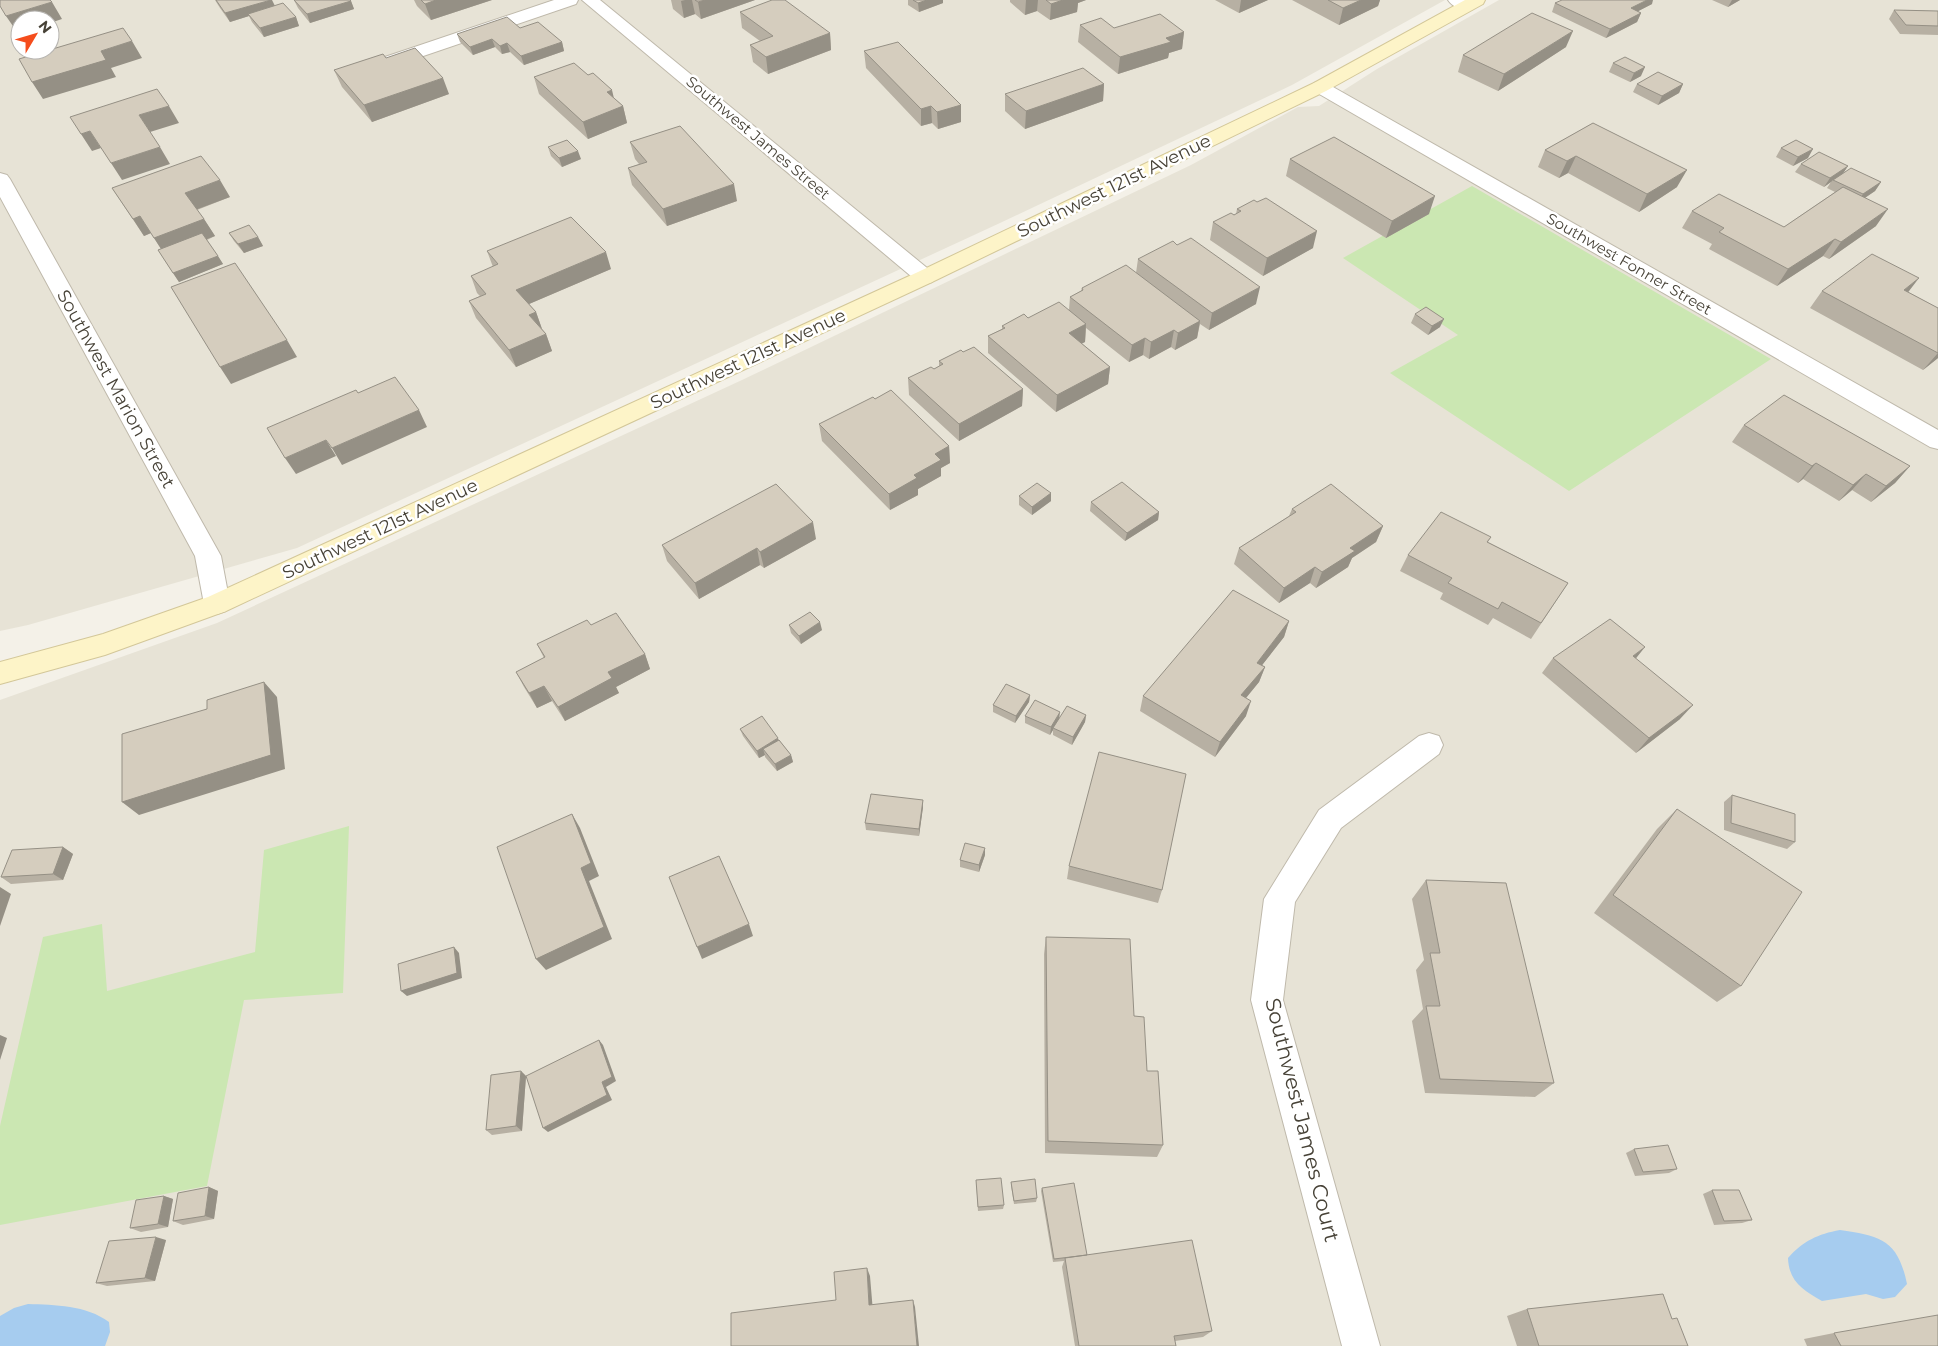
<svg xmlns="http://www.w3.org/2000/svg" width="1938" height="1346" viewBox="0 0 1938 1346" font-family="Montserrat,sans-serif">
  <rect width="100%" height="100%" fill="#f4f1e8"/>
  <path fill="#e7e3d6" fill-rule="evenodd" d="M0 0H1445L1292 85 1000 223 297 548 28 625 0 631ZM20 20H50V50H20Z
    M1499 0H1938V1346H0V700L217 623 742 380 1191 165 1298 107 1319 106 1377 69Z"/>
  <path fill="#cbe7b2" d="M1472 186 1771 359 1569 491 1390 373 1458 335 1343 258Z
    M349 826 343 993 244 1000 207 1186 0 1225V1126L43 937 102 924 107 991 255 952 264 850Z"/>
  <path fill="#a6ccef" d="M1840 1230C1881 1236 1898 1240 1907 1284L1895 1297 1883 1299 1866 1294 1822 1301C1803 1290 1789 1282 1788 1258 1803 1241 1818 1234 1840 1230Z
    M28 1304C55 1305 86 1305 109 1322L110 1332 105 1346H0V1316L14 1308Z"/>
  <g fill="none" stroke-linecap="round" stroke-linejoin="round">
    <defs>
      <path id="lane" d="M554 0H578L576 4 388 68 382 69 376 68 373 64 376 60Z"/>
      <path id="street" d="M582 0H600L932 272 936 277 932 282 925 284 918 282Z
        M1448 0H1470L1475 5 1473 9C1464 11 1453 8 1448 0Z
        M1320 82 1326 83 1938 430V449L1930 447 1314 91 1311 87 1314 83Z
        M0 173 7 175 10 179 221 556 230 604 226 611 217 614 208 611 204 604 195 556 0 197Z
        M1429 733 1439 736 1443 745 1439 754 1341 828 1295 902 1283 1000 1380 1346H1342L1251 1000 1264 899 1319 810 1419 736Z"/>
      <path id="secondary" d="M1465 0H1485L1483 4 1326 91 932 282 226 611 105 655 0 684V662L103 634 208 597 918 272 1314 83Z"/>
    </defs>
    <use href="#lane" stroke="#bfb9ab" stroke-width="2"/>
    <use href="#street" stroke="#bfb9ab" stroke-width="2"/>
    <use href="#secondary" stroke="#d3c799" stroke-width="2"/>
    <use href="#lane" fill="#fff" fill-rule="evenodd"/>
    <use href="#street" fill="#fff" fill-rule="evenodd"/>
    <use href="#secondary" fill="#fdf4c8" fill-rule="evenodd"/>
  </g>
  <path fill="#b7b0a3" d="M215 0 275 6 296 17 299 26 264 37 252 22 249 16 230 22 220 8Z
    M294 0 351 1 354 9 310 23 298 8Z
    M414 0H492L431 20 417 6Z
    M671 0H755L701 19 695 14 684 18 673 9Z
    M908 0H943V3L919 12 908 5Z
    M1010 0H1086L1078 3 1077 12 1050 20 1037 11 1025 15 1010 2Z
    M1215 0H1268L1239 13Z
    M1292 0H1380L1378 6 1339 25Z
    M1712 0H1740L1728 7Z
    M1555 3 1652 4 1638 11 1641 13 1637 22 1606 38 1552 12Z
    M1894 10 1938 11V35L1900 34 1889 19Z
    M740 12 830 33 831 50 768 74 753 62 750 45 760 41 742 28Z
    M1080 25 1114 28 1184 32 1182 49 1169 53 1168 58 1118 74 1078 42Z
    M520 28 562 42 564 51 524 65 510 52 502 54 495 47 473 55 460 42 457 34Z
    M1566 47 1498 91 1458 72 1463 55Z
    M864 51 961 105V122L938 129 932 123 921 126 866 68Z
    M386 58 449 94 372 122 342 87 334 70Z
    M1613 63 1641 76 1630 82 1609 72Z
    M534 77 614 98 623 106 627 123 588 139 539 94Z
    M1104 84 1103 101 1025 129 1005 111V94Z
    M1637 84H1683L1679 93 1658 105 1633 92Z
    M1593 123 1677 187 1639 212 1568 173 1559 178 1538 167 1545 150Z
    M630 142 737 201 667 226 632 185 628 168 639 164 635 159Z
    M548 147 581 159 562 167 551 156Z
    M1781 148 1808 158 1793 166 1776 157Z
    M1290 159 1429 214 1386 238 1286 176Z
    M1801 164 1848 166 1843 173 1881 182 1875 191 1865 198 1876 226 1829 259 1823 256 1777 286 1709 249 1712 244 1682 228 1692 211 1784 227 1835 192 1827 188 1831 182 1824 187 1795 172Z
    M112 188 230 197 197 210 204 219 215 236 207 240 223 264 179 282 158 250 161 249 151 233 144 236Z
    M1257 202 1313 248 1263 276 1210 240 1213 222 1236 214 1237 209Z
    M229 233 258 237 263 246 244 253 234 241Z
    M487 251 611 269 529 304 536 312 542 329 546 334 552 351 516 367 476 318 469 301 480 296 477 293 471 276 493 267Z
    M1138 259 1256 304 1209 330 1200 324 1197 338 1175 350 1171 347 1149 359 1143 355 1129 362 1086 328 1085 342 1081 343 1110 367 1108 384 1056 412 988 353V336L1002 329V326L1028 318 1069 310 1070 297 1081 291 1082 288 1136 273Z
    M1822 291 1908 292 1938 308V358L1923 370 1810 308Z
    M1415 314 1440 327 1428 335 1411 323Z
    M963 352 1023 389 1022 406 959 441 909 395 908 378 934 369 939 366V361Z
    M875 399 949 446 950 463 941 468V476L918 489V495L890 510 822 441 819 424Z
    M1744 425 1910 466 1895 483 1871 502 1852 490 1839 501 1803 479 1798 483 1732 442Z
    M1051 493V501L1032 515 1019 505V496Z
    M1091 502 1159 512 1158 520 1125 541 1090 511Z
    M1292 509 1383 526 1376 542 1352 558 1348 567 1316 588 1310 583 1279 603 1234 564 1239 548 1289 516Z
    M1491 537 1488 542 1568 583 1531 639 1493 618 1488 625 1440 599 1443 593 1400 571 1408 555Z
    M816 539 764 568 760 565 699 599 667 561 662 545Z
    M1289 621 1284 637 1262 665 1265 667 1259 682 1246 698V716L1215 757 1140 711 1143 696Z
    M591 625 645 654 650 669 616 687 619 693 565 721 552 701 537 708 524 687 516 672 544 658 537 644Z
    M789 625 822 630 801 644 791 633Z
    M1553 658 1636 659 1680 719 1636 753 1542 673Z
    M1030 695 1029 702 1015 723 993 712V705Z
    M1086 715 1085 722 1072 745 1053 735V730L1050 735 1025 723V716L1060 718Z
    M740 729 779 740 791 755 793 762 777 771 765 757V755L759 758 743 736Z
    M1732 795 1795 842 1787 849 1724 830V802Z
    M923 800V807L919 836 866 830 865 823Z
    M1677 809 1741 986 1717 1002 1594 913 1657 829Z
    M63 847 73 854 63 880 11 884 1 877Z
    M985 855 979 872 960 867V860Z
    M1069 866 1162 890 1158 903 1067 879Z
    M1426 880 1554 1083 1535 1097 1425 1093 1412 1021 1423 1009 1416 970 1424 960 1412 899Z
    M1046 937 1134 1016 1163 1145 1157 1157 1045 1153 1044 954Z
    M521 1071 526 1076 522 1131 492 1135 486 1130Z
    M1634 1149 1677 1169 1669 1173 1635 1176 1626 1153Z
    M976 1180 1004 1205 1003 1209 978 1211Z
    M1011 1182 1037 1198 1036 1202 1014 1204 1011 1186Z
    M209 1187 218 1191 214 1219 183 1225 173 1221Z
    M1042 1188 1087 1255 1212 1331 1203 1337 1175 1341 1176 1346H1075L1062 1267 1064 1261 1053 1262 1041 1191Z
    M1712 1190 1752 1220 1742 1223 1714 1225 1703 1194Z
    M164 1196 173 1199 168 1227 141 1232 130 1228Z
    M166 1240 155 1281 107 1286 96 1283Z
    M1527 1309 1672 1319 1688 1346H1517L1507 1316Z
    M1834 1333 1938 1346H1807L1804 1339Z"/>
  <path fill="#959085" d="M271 0H272L276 8 248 14 249 16 230 22 225 13Z
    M436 0H492L431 20 425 4Z
    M685 0H692L695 14 684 18 681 1Z
    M705 0H755L701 19 698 2Z
    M927 0H943V3L919 12 918 3Z
    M1026 0H1038L1037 11 1025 15Z
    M1063 0H1086L1078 3 1077 12 1050 20 1051 4Z
    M1241 0H1268L1239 13Z
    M1361 0H1380L1378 6 1339 25 1343 8Z
    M1647 0H1653L1652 4 1627 17 1631 8Z
    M1732 0H1740L1728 7Z
    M351 1 354 9 310 23 307 14Z
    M52 2 62 19 50 23V20H20V31L17 32 6 16Z
    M1641 13 1637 22 1606 38 1610 29Z
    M296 17 299 26 264 37 260 28Z
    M1573 31 1566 47 1498 91 1504 74Z
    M1184 32 1182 49 1169 53 1168 58 1118 74 1120 57 1166 38Z
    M830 33 831 50 768 74 766 57Z
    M492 39 495 47 473 55 470 47Z
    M132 41 142 58 111 68 116 77 43 99 32 82 101 51Z
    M562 42 564 51 524 65 521 56Z
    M507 43 510 52 502 54 500 46Z
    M1645 67 1641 76 1630 82 1634 73Z
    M443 78 449 94 372 122 364 105Z
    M1104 84 1103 101 1025 129 1026 111Z
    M1683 84 1679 93 1658 105 1662 96Z
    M612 90 616 107 607 92Z
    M961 105V122L938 129 937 112Z
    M169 106 179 123 150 132 139 115Z
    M623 106 627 123 588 139 583 122Z
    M931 106 932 123 921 126V109Z
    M90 131 101 148 92 151 81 134Z
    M160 147 170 164 122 180 111 163Z
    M1813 149 1808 158 1793 166 1798 157Z
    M578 151 581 159 562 167 559 158Z
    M1576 156 1568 173 1559 178 1567 161Z
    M1848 166 1842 175 1833 180 1831 182 1824 187 1830 178Z
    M1687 170 1677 187 1639 212 1647 194Z
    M220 180 230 197 195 210 185 193Z
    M1881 182 1875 191 1857 203 1863 194Z
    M734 184 737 201 667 226 663 209Z
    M1435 196 1429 214 1386 238 1392 221Z
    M1888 209 1876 226 1829 259 1841 242Z
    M140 216 151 233 144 236 133 219Z
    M204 219 215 236 165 255 154 238Z
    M1317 231 1313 248 1263 276 1267 258Z
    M258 237 263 246 244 253 238 244Z
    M1835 239 1823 256 1777 286 1788 269Z
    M606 252 611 269 522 307 516 290Z
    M218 256 223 264 179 282 173 273Z
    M1919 278 1906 295 1904 290Z
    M1260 287 1256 304 1209 330 1212 313Z
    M536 312 542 329 529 315Z
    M1444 319 1440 327 1428 335 1432 326Z
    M1200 321 1197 338 1175 350 1178 333Z
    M1086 324 1085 342 1067 351 1069 333Z
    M1174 330 1171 347 1149 359 1151 342Z
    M546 334 552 351 516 367 509 350Z
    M1145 338 1143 355 1129 362 1132 345Z
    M287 340 297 357 231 384 220 367Z
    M1938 353V358L1923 370Z
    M1110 367 1108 384 1056 412 1057 395Z
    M1023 389 1022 406 959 441V424Z
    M419 410 427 427 342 465 332 448Z
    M326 440 336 456 296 474 285 458Z
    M949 446 950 463 941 468V476L918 489V495L890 510 889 494 914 475 935 454Z
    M1816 463 1803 479 1798 483 1812 466Z
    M1910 466 1895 483 1871 502 1886 486Z
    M1866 474 1852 490 1839 501 1853 485Z
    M1051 493V501L1032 515V507Z
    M1159 512 1158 520 1125 541 1127 533Z
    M813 522 816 539 764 568 760 552Z
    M1383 526 1376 542 1352 558 1348 567 1316 588 1322 572 1350 548Z
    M757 548 760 565 699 599 695 583Z
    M1315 567 1310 583 1279 603 1284 588Z
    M1289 621 1284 637 1252 678 1257 663Z
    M820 622 822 630 801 644 799 636Z
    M1645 647 1633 662V656Z
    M645 654 650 669 616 687 619 693 565 721 558 707 608 672Z
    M1265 667 1259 682 1236 710 1241 695Z
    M264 682 277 697 285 769 139 815 122 802Z
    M544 686 552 701 537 708 529 693Z
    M1030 695 1029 702 1015 723 1016 716Z
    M1251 701 1246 716 1215 757 1220 742Z
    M1693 705 1680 719 1636 753 1649 738Z
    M1060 712 1059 720 1053 728V730L1050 735 1051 727Z
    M1086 715 1085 722 1072 745 1073 737Z
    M778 738 780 745 763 749 765 755 759 758 757 751Z
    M791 755 793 762 777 771 775 764Z
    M923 800V807L919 836V829Z
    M572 814 580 828 599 876 589 881 612 939 546 970 536 959 581 868Z
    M63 847 73 854 63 880 53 874Z
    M985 848V855L979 872V865Z
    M0 887 11 894 0 926Z
    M749 924 753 936 702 959 697 947Z
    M454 947 459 953 462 978 407 996 401 991Z
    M0 1035 7 1038 0 1060Z
    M599 1040 603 1045 616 1081 606 1087 612 1100 548 1132 543 1128 602 1082Z
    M521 1071 526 1076 522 1131 516 1126Z
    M209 1187 218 1191 214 1219 205 1216Z
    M164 1196 173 1199 168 1227 158 1224Z
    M156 1237 166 1240 155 1281 145 1278Z
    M867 1268 870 1276 873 1312 869 1305Z
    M913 1300 915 1307 919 1346H917Z"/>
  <path fill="#d5cdbe" stroke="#959085" d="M0 0H50L52 2 6 16 0 6Z
    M216 0H271L225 13Z
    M294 0H350L351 1 307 14Z
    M421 0H436L425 4Z
    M695 0H705L698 2Z
    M772 0H785L830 33 766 57 750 45 773 36 740 12Z
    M913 0H927L918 3Z
    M1046 0H1063L1051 4Z
    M1328 0H1361L1343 8Z
    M1562 0H1647L1631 8 1641 13 1610 29 1555 3Z
    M283 3 296 17 260 28 248 14Z
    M1894 10 1938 11V26L1906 25Z
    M1532 13 1573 31 1504 74 1463 55Z
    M1160 14 1184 32 1166 38 1171 42 1120 57 1080 25 1101 18 1114 28Z
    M507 17 520 28 538 22 562 42 521 56 507 43 500 46 492 39 470 47 457 34Z
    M123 28 132 41 101 51 106 60 32 82 19 59Z
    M898 42 961 105 937 112 931 106 921 109 864 51Z
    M415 48 443 78 364 105 334 70 383 54 386 58Z
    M1625 57 1645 67 1634 73 1613 63Z
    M574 63 588 75 593 73 612 90 607 92 623 106 583 122 534 77Z
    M1083 68 1104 84 1026 111 1005 94Z
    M1658 72 1683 84 1662 96 1637 84Z
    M157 89 169 106 139 115 160 147 111 163 90 131 81 134 70 117Z
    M1593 123 1687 170 1647 194 1576 156 1567 161 1545 150Z
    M680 126 734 184 663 209 628 168 647 162 630 142Z
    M1334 137 1435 196 1392 221 1290 159Z
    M567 140 578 151 559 158 548 147Z
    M1796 140 1813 149 1798 157 1781 148Z
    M1819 152 1848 166 1830 178 1801 164Z
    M201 156 220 180 185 193 204 219 154 238 140 216 133 219 112 188Z
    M1851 168 1881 182 1863 194 1833 180Z
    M1843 187 1888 209 1841 242 1835 239 1788 269 1719 232 1724 228 1692 211 1719 194 1784 227Z
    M1266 198 1317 231 1267 258 1213 222 1231 213 1234 215 1241 211 1237 209 1254 200 1257 202Z
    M571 217 606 252 516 290 536 312 529 315 546 334 509 350 469 301 486 294 471 276 498 264 487 251Z
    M249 225 258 237 238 244 229 233Z
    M202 233 218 256 173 273 158 250Z
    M1191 238 1260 287 1212 313 1138 259 1173 241 1177 245Z
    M1872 254 1919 278 1904 290 1938 308V353L1822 291Z
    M235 263 287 340 220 367 171 287Z
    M1126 265 1200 321 1178 333 1174 330 1151 342 1145 338 1132 345 1070 297 1083 290 1082 288Z
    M1059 302 1086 324 1069 333 1110 367 1057 395 988 336 1005 328 1002 326 1024 314 1028 318Z
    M1426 307 1444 319 1432 326 1415 314Z
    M974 347 1023 389 959 424 908 378 931 367 934 369 943 364 939 361 961 350 963 352Z
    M395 377 419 410 332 448 326 440 285 458 267 428 356 390 358 393Z
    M891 390 949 446 935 454 941 460 914 475 917 478 889 494 819 424 873 397 875 399Z
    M1784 395 1910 466 1886 486 1866 474 1853 485 1816 463 1812 466 1744 425Z
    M1122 482 1159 512 1127 533 1091 502Z
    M1037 483 1051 493 1032 507 1019 496Z
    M776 484 813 522 760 552 757 548 695 583 662 545Z
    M1331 484 1383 526 1350 548 1355 551 1322 572 1315 567 1284 588 1239 548 1296 512 1292 509Z
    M1441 512 1491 537 1487 542 1568 583 1541 623 1502 602 1498 609 1448 583 1452 578 1408 555Z
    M1233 590 1289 621 1257 663 1265 667 1241 695 1251 701 1220 742 1143 696Z
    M810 612 820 622 799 636 789 625Z
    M616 613 645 654 608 672 612 678 558 707 544 686 529 693 516 672 545 657 537 644 587 620 591 625Z
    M1610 619 1645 647 1633 656 1693 705 1649 738 1553 658Z
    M264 682 271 755 122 802V734L207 709V700Z
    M1006 684 1030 695 1016 716 993 705Z
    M1035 700 1060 712 1051 727 1025 716Z
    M1067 706 1086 715 1073 737 1053 728Z
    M762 716 778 738 757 751 740 729Z
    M779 740 791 755 775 764 763 749Z
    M1099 752 1186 774 1162 890 1069 866Z
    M871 794 923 800 919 829 865 823Z
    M1732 795 1795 814V842L1731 823Z
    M1677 809 1802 892 1741 986 1613 895Z
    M572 814 591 863 581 868 604 927 536 959 497 847Z
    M965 843 985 848 979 865 960 860Z
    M63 847 53 874 1 877 12 850Z
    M719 856 749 924 697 947 669 877Z
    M1426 880 1506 883 1554 1083 1440 1079 1426 1006H1440L1430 953H1440Z
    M1046 937 1130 939 1134 1016 1144 1017 1147 1071H1158L1163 1145 1048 1141Z
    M454 947 457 973 401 991 398 964Z
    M599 1040 612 1077 602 1082 607 1095 543 1128 526 1076Z
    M521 1071 516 1126 486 1130 491 1075Z
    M1668 1145 1677 1169 1643 1172 1634 1149Z
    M1001 1178 1004 1205 978 1207 976 1180Z
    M1035 1179 1037 1198 1014 1201 1011 1182Z
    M1074 1183 1087 1255 1054 1259 1042 1188Z
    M209 1187 205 1216 173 1221 178 1193Z
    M1712 1190H1739L1752 1220 1724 1221Z
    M164 1196 158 1224 130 1228 136 1200Z
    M156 1237 145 1278 96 1283 109 1241Z
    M1192 1240 1212 1331 1174 1336 1176 1346H1079L1065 1258Z
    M867 1268 869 1305 913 1300 917 1346H731V1313L836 1300 834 1272Z
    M1663 1294 1672 1319 1677 1318 1688 1346H1539L1527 1309Z
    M1938 1315V1346H1841L1834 1333Z"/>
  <g text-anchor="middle" stroke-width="5" stroke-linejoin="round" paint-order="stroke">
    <g font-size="15" fill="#474237" stroke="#fff">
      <text transform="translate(758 138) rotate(40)" y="5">Southwest James Street</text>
      <text transform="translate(1629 264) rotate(30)" y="5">Southwest Fonner Street</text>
    </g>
    <g font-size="18" fill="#474237" stroke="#fff">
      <text transform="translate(1114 186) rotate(-26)" y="6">Southwest 121st Avenue</text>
      <text transform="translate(748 359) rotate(-25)" y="6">Southwest 121st Avenue</text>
      <text transform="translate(116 389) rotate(61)" y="6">Southwest Marion Street</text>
      <text transform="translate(380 529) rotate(-25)" y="6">Southwest 121st Avenue</text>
    </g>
    <g font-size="21" fill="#474237" stroke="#fff">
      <text transform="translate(1302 1120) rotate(76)" y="7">Southwest James Court</text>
    </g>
  </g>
  <g transform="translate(35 35) rotate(52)"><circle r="24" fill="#ffffff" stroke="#b5b3af"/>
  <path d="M0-4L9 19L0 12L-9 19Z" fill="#f54d1d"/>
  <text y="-8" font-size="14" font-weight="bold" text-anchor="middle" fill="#474237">N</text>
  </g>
</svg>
